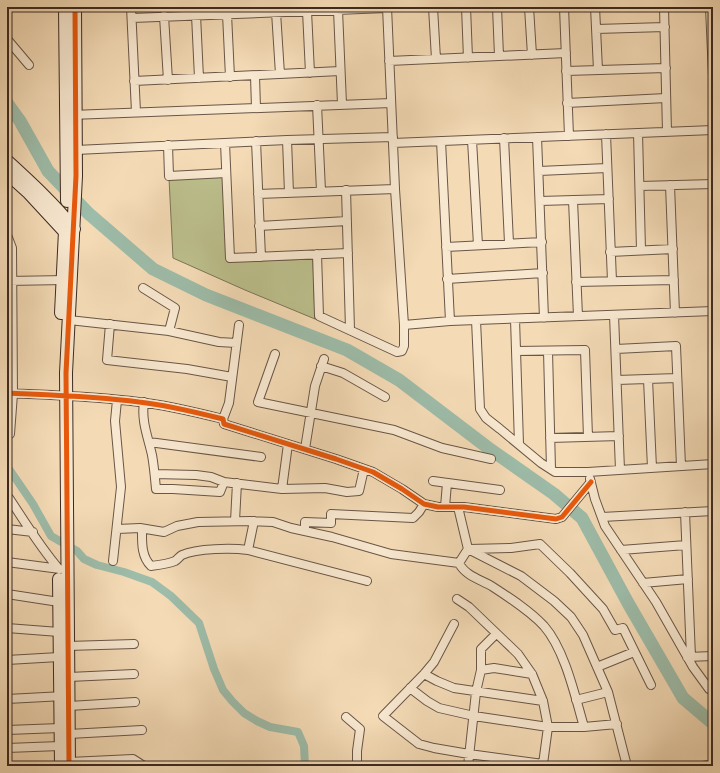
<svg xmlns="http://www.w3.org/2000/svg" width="720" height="773" viewBox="0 0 720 773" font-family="'IM FELL English',serif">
  <rect width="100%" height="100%" fill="#f4dbb6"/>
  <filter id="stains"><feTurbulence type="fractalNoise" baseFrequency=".005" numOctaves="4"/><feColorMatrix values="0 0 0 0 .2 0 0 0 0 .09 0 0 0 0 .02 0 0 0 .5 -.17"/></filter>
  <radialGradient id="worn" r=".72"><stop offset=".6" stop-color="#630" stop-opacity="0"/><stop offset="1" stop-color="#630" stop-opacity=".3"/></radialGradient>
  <path fill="#bcc08d" stroke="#7c7558" d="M223 176 227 262 313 259 315 319 245 290 173 258 169 178Z"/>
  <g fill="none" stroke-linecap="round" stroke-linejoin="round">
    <path stroke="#9dbca9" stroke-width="8" d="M7 466 33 504 51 536 77 551 84 559 97 565 124 572 152 582 171 596 199 623 214 669 223 690 232 701 244 713 257 721 270 727 298 732 304 746 305 766"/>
    <path stroke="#9dbca9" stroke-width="13" d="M7 103 20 121 48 171 88 213 153 269 206 295 347 350 399 380 487 447 554 494 582 518 628 603 683 698 710 721 713 722"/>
    <defs>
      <path id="lane" d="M689 766 713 762"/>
      <path id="street" d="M131 7 136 112
        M433 7 436 59
        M466 7 468 58
        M497 7 499 56
        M529 7 532 55
        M564 7 569 136
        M595 7 598 70
        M664 7 667 132
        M710 7 713 76
        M338 10 342 104
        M307 11 310 73
        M276 12 280 74
        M227 14 230 77
        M196 15 199 78
        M164 16 168 80
        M132 18 387 8
        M596 29 665 27
        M7 39 29 65
        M389 61 566 53
        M566 71 666 68
        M255 76 256 108
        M134 81 340 71
        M567 103 666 98
        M317 105 321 191
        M71 115 391 103
        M638 133 641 250
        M606 134 612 281
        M537 137 544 318
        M504 138 509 243
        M287 140 289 193
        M472 140 478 245
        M256 141 261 257
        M441 141 450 321
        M225 143 230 258 348 253
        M393 143 713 130
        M168 145 169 176 226 173
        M76 150 287 140 393 137
        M539 171 607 168
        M670 185 675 313
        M640 186 713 184
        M346 190 350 329
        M258 194 395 189
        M573 200 578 316
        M540 201 609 199
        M259 226 347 221
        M7 235 12 248 13 394 10 434
        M446 247 542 242
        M610 252 673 249
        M317 254 319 316 397 352 402 351 404 346V325L395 189 387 7
        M447 279 543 273
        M7 281 66 280
        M576 282 674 280
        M143 288 175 308 169 331
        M614 315 620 470
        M515 319 519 444
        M69 320 169 331 219 342 236 343
        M476 320 480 409 486 418 500 429 541 463 555 472H588L713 464
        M110 324 107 360 187 369 232 377
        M404 325 450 321 713 311
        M616 349 676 346 681 466
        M516 351 585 350 588 437
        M548 351 551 469
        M275 354 258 402 394 430 442 448 491 459
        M321 366 343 373 385 397
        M648 379 652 468
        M617 380 677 378
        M7 393C51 395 95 396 139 402 167 405 195 412 223 419L224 424 336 459 373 472 402 489 424 504 438 507H464L556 519 562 517 591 482
        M144 402C141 421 148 437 152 455 154 466 155 478 156 489H173L220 492 224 482
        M223 419 229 403 239 325
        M550 438 619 436
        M149 442 261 457
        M305 449 315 386 324 359
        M155 474 196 475 211 477 224 482 282 489 325 488 347 492 359 491 364 469
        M590 479 595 499 605 526 656 602 693 667 709 689 713 691
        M433 481 500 490
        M282 489 288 444
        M7 498H9C25 522 40 547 59 569
        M445 507 447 483
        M685 512 691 657
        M602 517 713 511
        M235 521 237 483
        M7 529 33 532
        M117 529 140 528 164 532 177 526 198 522 250 521 273 522 291 528 332 537 391 554 459 563 468 549 458 507
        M142 529C142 542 141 556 151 566 159 565 168 564 175 561 178 559 180 556 182 555 197 548 233 548 248 550L367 581
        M305 531V522L331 523V514L413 518 419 512 424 504
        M468 549 521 576 554 601 571 617 583 635 608 692 627 766
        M469 549 511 548 540 544 570 573 603 609 615 630 623 628 651 685
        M248 550 254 521
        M621 550 686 545
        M113 561 121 487 115 421 117 400
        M7 562 60 569
        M459 563C465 576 482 580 493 587 510 598 530 611 544 626 565 650 575 696 584 727
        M643 583 688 579
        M7 594 59 602
        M454 624 434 662 424 674 383 716 419 744 434 748 469 754 543 764 548 727 543 701 532 674 518 654 469 607 457 599
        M7 628 59 632
        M68 646 134 644
        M687 657 713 656
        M7 660 59 657
        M597 667 634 652
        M481 670 494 668 532 674
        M424 674 437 681 454 688 543 701
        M69 677 134 674
        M410 688 427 701 439 708 474 716 548 727H584L617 724
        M7 699 64 696
        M576 700 608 692
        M69 706 135 702
        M346 717 360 729 357 751V766
        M7 730 60 728
        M69 734 142 730
        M7 748 60 746
        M69 762 133 759 144 766
        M468 766 476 692 481 670V649L496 634"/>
      <path id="secondary" d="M65 7 67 201
        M7 161C30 182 54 204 74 229L65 232 28 192 7 173
        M61 313 65 231
        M59 579 61 766
        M69 766 66 373 76 176 75 7"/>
    </defs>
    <use href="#lane" stroke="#695647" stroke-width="5.5"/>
    <use href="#street" stroke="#695647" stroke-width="10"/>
    <use href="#secondary" stroke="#3b2a22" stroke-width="14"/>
    <use href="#lane" stroke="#f8e8d0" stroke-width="4"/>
    <use href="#street" stroke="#f8e8d0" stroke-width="8"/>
    <use href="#secondary" stroke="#f8e8d0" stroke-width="12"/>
    <defs>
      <path id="cycleway" d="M7 393C51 395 95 396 139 402 167 405 195 412 223 419L224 424 336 459 373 472 402 489 424 504 438 507H464L556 519 562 517 591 482
        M69 766 66 373 76 176 75 7"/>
    </defs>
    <use href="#cycleway" stroke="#f8e8d0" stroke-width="8"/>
    <use href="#cycleway" stroke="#e8590c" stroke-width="5"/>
  </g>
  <rect width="720" height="773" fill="none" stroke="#f4dbb6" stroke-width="24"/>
  <rect x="8" y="8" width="704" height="757" fill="none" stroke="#3b2a22" stroke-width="2"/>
  <rect x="12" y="12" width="696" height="749" fill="none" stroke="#3b2a22"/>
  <rect width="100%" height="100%" filter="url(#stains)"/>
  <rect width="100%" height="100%" fill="url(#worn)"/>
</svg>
